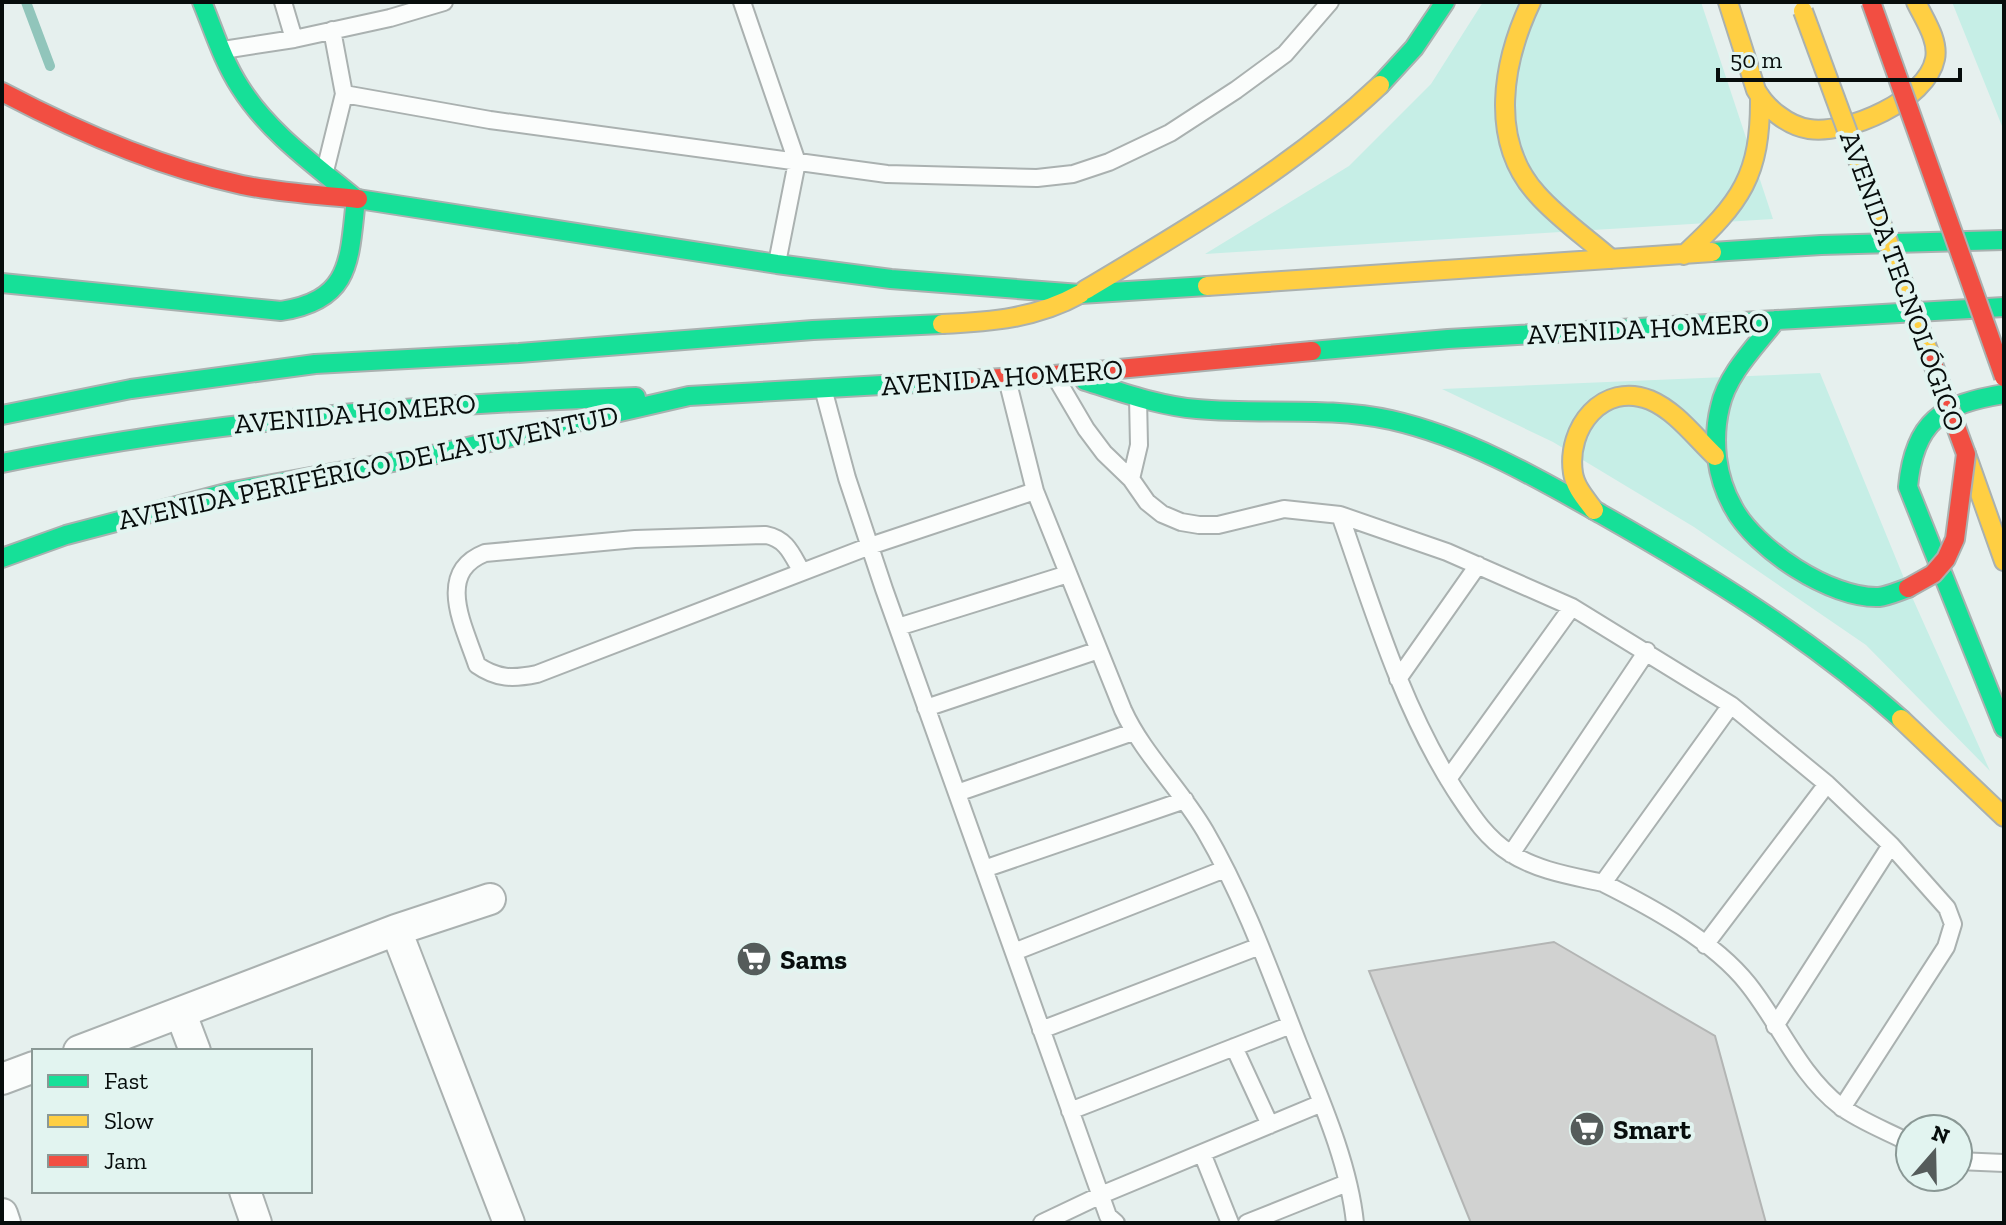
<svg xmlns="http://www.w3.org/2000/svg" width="2006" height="1225" viewBox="0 0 2006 1225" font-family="'Zilla Slab',serif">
  <rect width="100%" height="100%" fill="#e6f0ee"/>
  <path fill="#c6eee6" d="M1483 2H1701L1773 219 1205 254 1349 166 1431 84Z
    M1952 2H2004V131Z
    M1820 373 1908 588 1990 771 1866 645 1694 527 1553 442 1442 389Z"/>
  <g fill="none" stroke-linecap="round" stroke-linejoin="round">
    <path stroke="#91c5bb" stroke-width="10" d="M26 2 50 66"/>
  </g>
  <path fill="#d1d2d1" stroke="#b3b5b4" stroke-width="2" d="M1554 942 1715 1036 1766 1223H1471L1369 971Z"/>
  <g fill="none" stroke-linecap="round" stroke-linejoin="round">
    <defs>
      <path id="lane" d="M283 2 294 39
        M742 2 797 162 777 263
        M223 50 294 39 390 18 444 2
        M344 94 490 120 887 174 1037 178 1073 174 1109 162 1170 133 1236 90 1285 54 1330 2
        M325 171 344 94 332 30
        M1056 378 1086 429 1104 453 1131 479 1147 502 1162 514 1181 522 1199 525H1218L1284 509 1340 515 1447 552 1572 607 1731 705 1827 784 1891 845 1947 908 1953 924 1946 947 1842 1108
        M1007 379 1035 491 1123 710C1143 754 1180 788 1205 831 1244 898 1270 971 1298 1043 1320 1098 1349 1163 1355 1223
        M824 392 847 478 884 589 1108 1216 1116 1223
        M1131 479 1139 445 1138 398
        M1340 515C1373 609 1401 705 1455 790 1471 814 1485 837 1510 853 1538 871 1572 876 1603 883L1731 705
        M802 572C792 555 787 539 766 535L635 539 485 553C434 573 465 628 477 665 497 679 513 679 537 674L870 546 1035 491
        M898 627 1068 574
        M1398 679 1478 565
        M926 708 1099 650
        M1448 779 1572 607
        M957 793 1133 732
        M1511 854 1647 651
        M984 869 1185 800
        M1603 883C1651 907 1714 941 1748 984 1780 1024 1798 1073 1840 1106 1860 1121 1887 1131 1910 1143
        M1705 945 1827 784
        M1014 952 1225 869
        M1775 1026 1891 845
        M1041 1030 1260 946
        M1234 1047 1270 1125
        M1070 1111 1291 1025
        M1202 1153 1230 1223
        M1958 1161 2004 1163
        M1042 1223 1101 1195 1322 1103
        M1247 1223 1347 1183"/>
      <path id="street" d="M396 930 509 1223
        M181 1014 195 1051
        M79 1051 396 930 490 899
        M2 1079 34 1067
        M245 1191 256 1223
        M2 1214 5 1223"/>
      <path id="fast" d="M202 2C214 31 223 61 240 87 269 133 315 165 356 199
        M1380 85 1414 48 1445 2
        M358 199 777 264 891 279 1080 294 1207 286
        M1712 252 1821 245 2004 240
        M2 283 281 311C352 300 349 260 356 199
        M1776 320C1756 346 1727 374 1720 407 1712 440 1716 477 1733 507 1755 549 1831 599 1879 597 1888 596 1899 591 1908 588
        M1312 351 1448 339 2004 307
        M1085 381C1121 392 1159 406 1197 409 1261 415 1327 406 1391 420 1466 437 1534 476 1601 514 1707 574 1810 638 1901 719
        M2004 394C1942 404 1914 421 1908 487L2004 728
        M2 415 131 389 315 364 519 353 813 330 942 324
        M2 463C212 420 422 404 636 397
        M2 558 66 535 234 491 437 454 689 396 935 382"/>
      <path id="slow" d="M1531 2C1503 61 1488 140 1537 194 1558 218 1587 238 1611 259
        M1728 2 1756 90C1766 108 1788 126 1809 129 1847 135 1927 100 1935 59 1939 40 1924 19 1916 2
        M1684 255C1741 202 1761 176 1760 96
        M1207 286 1712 252
        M1085 290C1189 228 1292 168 1380 85
        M942 324C991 322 1037 318 1080 294
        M1966 454 2004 561
        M1594 510C1586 499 1575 487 1573 473 1566 428 1603 381 1650 400 1676 411 1695 437 1715 456
        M1901 719 2004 817"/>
      <path id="jam" d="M2 92C78 132 158 167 242 185 281 193 320 195 358 199
        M935 382 1054 375 1312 351"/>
    </defs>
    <use href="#lane" stroke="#aab1b0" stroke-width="20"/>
    <use href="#street" stroke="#aab1b0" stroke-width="34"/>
    <use href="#fast" stroke="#aab1b0" stroke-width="22"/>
    <use href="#slow" stroke="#aab1b0" stroke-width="22"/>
    <use href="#jam" stroke="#aab1b0" stroke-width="22"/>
    <use href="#lane" stroke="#fbfdfc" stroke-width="16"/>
    <use href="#street" stroke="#fbfdfc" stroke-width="30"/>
    <use href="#fast" stroke="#16e098" stroke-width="18"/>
    <use href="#slow" stroke="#ffcf43" stroke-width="18"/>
    <use href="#jam" stroke="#f24e42" stroke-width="18"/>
    <defs>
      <path id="slow-bridge" d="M1803 11 1932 361"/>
      <path id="jam-bridge" d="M1871 2 2004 377
        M1908 588 1933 574 1946 559 1955 539 1966 454 1932 361"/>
    </defs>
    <use href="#slow-bridge" stroke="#aab1b0" stroke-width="22" stroke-linecap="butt"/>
    <use href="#jam-bridge" stroke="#aab1b0" stroke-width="22" stroke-linecap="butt"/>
    <use href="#slow-bridge" stroke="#ffcf43" stroke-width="18"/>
    <use href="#jam-bridge" stroke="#f24e42" stroke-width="18"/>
  </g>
  <defs>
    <symbol id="supermarket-disc" viewBox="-11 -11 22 22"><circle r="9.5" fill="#555c5b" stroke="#e2f4f0"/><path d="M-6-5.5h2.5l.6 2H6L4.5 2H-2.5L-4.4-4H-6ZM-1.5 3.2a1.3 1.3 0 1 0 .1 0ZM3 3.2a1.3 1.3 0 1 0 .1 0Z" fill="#fff"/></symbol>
  </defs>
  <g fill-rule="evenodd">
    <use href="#supermarket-disc" x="734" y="939" width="40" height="40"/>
    <use href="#supermarket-disc" x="1567" y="1109" width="40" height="40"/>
  </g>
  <g text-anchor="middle" stroke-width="8" stroke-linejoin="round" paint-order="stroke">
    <g font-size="28" fill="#070d0c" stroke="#e2f4f0">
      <text transform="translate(1903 281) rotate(70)" y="10">AVENIDA TECNOLÓGICO</text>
      <text transform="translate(1648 328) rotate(-3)" y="10">AVENIDA HOMERO</text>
      <text transform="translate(1002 377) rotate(-4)" y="10">AVENIDA HOMERO</text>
      <text transform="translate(355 413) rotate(-5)" y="10">AVENIDA HOMERO</text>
      <text transform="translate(368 467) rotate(-12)" y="10">AVENIDA PERIFÉRICO DE LA JUVENTUD</text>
    </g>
    <g font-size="28" font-weight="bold" fill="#070d0c" stroke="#e2f4f0" text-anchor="start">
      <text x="780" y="969">Sams</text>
      <text x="1613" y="1139">Smart</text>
    </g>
  </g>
  <rect width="2006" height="1225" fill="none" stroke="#070d0c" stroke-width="8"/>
  <rect x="32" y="1049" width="280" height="144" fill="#e2f4f0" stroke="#8a9895" stroke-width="2"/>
  <rect x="48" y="1075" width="40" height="12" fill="#16e098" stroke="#8a9895" stroke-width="2"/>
  <text x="104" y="1089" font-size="24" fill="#070d0c">Fast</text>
  <rect x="48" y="1115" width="40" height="12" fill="#ffcf43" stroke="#8a9895" stroke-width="2"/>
  <text x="104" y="1129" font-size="24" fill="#070d0c">Slow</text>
  <rect x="48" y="1155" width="40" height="12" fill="#f24e42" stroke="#8a9895" stroke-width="2"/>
  <text x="104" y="1169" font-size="24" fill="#070d0c">Jam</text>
  <g transform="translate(1934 1153) rotate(20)"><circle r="38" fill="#e2f4f0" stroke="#8a9895" stroke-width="2"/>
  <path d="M0-6L14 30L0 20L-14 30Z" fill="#555c5b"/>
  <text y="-12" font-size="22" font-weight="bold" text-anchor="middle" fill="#070d0c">N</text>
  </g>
  <path d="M1718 68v12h242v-12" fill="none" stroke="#070d0c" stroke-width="4"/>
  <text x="1730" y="68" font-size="24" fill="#070d0c" stroke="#e2f4f0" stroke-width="6" paint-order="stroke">50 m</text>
</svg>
